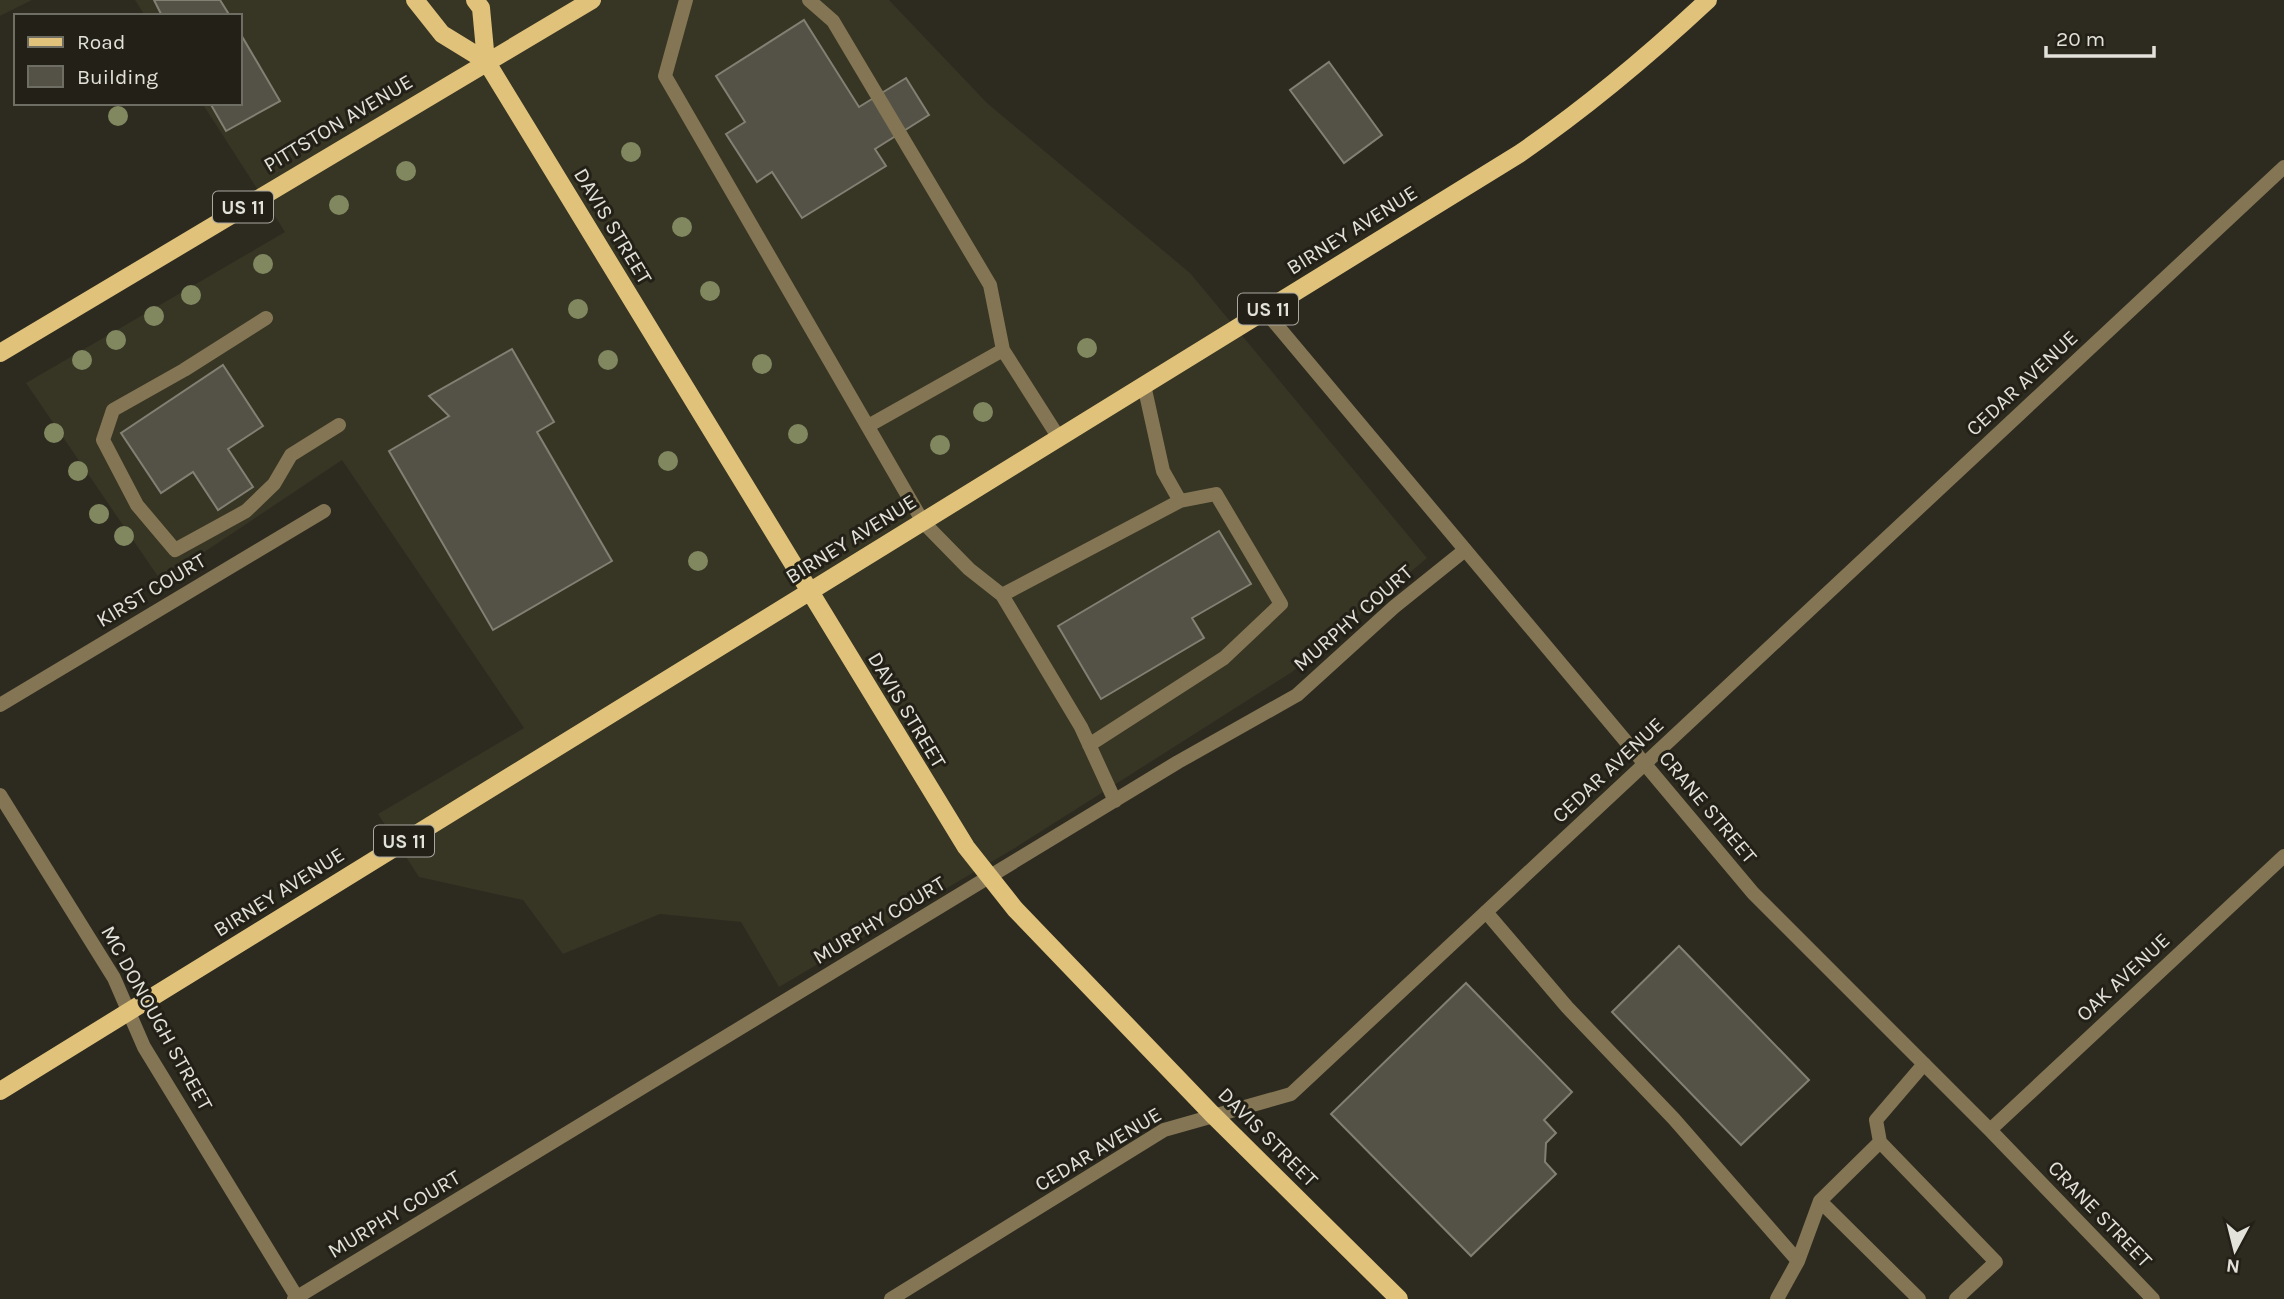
<svg xmlns="http://www.w3.org/2000/svg" width="2284" height="1299" viewBox="0 0 2284 1299" font-family="Karla,sans-serif">
  <rect width="100%" height="100%" fill="#2d2b20"/>
  <path fill="#373524" d="M0 0H32L0 16Z
    M135 0H889L987 103 1190 273 1427 558 1292 672 1015 848 779 987 741 922 660 914 563 954 523 900 419 877 378 814 524 728 342 460 161 581 26 383 285 232 202 103H240V16H145Z"/>
  <path fill="#545246" stroke="#828073" stroke-width="2" d="M154 0H220L230 16H162Z
    M804 20 859 107 906 78 929 115 875 149 886 166 802 218 772 172 757 182 726 134 745 122 716 76Z
    M240 33 280 101 226 131 210 103H240Z
    M1329 62 1382 135 1344 163 1290 90Z
    M512 349 554 422 537 432 612 561 493 630 389 451 449 416 429 396Z
    M223 365 263 426 228 449 253 487 218 510 193 472 161 493 121 433Z
    M1219 531 1251 584 1192 618 1204 638 1101 699 1058 626Z
    M1679 946 1809 1080 1741 1145 1612 1012Z
    M1466 983 1572 1092 1544 1120 1556 1133 1546 1143 1545 1162 1556 1174 1471 1256 1331 1114Z"/>
  <g fill="none" stroke-linecap="round" stroke-linejoin="round">
    <path stroke="#847654" stroke-width="14" d="M686 0 665 76 923 522 969 569 1002 595 1081 727 1115 801
      M809 0 833 21 990 285 1003 350 1059 438
      M266 318 184 370 113 410 103 440 137 505 175 550 246 511 274 484 291 455 339 425
      M1144 385 1163 471 1180 501
      M868 426 1003 350
      M1002 595 1180 501 1216 494 1281 604 1224 658 1089 745
      M0 705 324 511
      M1486 912 1567 1007 1674 1119 1798 1261
      M1880 1142 1996 1262 1956 1299
      M1820 1201 1919 1299
      M294 1299 1178 762 1297 695 1394 607 1465 550
      M1777 1299 1798 1261 1820 1201 1880 1142 1876 1120 1924 1064"/>
    <path stroke="#847654" stroke-width="14" d="M1265 311 1753 893 1990 1130 2153 1299
      M0 795 114 978 144 1047 298 1299
      M1990 1130 2284 856
      M891 1299 1164 1130 1291 1094 2284 167"/>
    <path stroke="#e0c27a" stroke-width="18" d="M415 0 442 34 486 61
      M475 0 481 8 486 61 966 847 1015 909 1212 1114 1399 1299
      M0 353 592 0
      M0 1091 1519 154C1586 108 1648 56 1708 0"/>
  </g>
  <g fill="#818860">
    <circle cx="118" cy="116" r="10"/>
    <circle cx="631" cy="152" r="10"/>
    <circle cx="406" cy="171" r="10"/>
    <circle cx="339" cy="205" r="10"/>
    <circle cx="682" cy="227" r="10"/>
    <circle cx="263" cy="264" r="10"/>
    <circle cx="710" cy="291" r="10"/>
    <circle cx="191" cy="295" r="10"/>
    <circle cx="578" cy="309" r="10"/>
    <circle cx="154" cy="316" r="10"/>
    <circle cx="116" cy="340" r="10"/>
    <circle cx="1087" cy="348" r="10"/>
    <circle cx="82" cy="360" r="10"/>
    <circle cx="608" cy="360" r="10"/>
    <circle cx="762" cy="364" r="10"/>
    <circle cx="983" cy="412" r="10"/>
    <circle cx="54" cy="433" r="10"/>
    <circle cx="798" cy="434" r="10"/>
    <circle cx="940" cy="445" r="10"/>
    <circle cx="668" cy="461" r="10"/>
    <circle cx="78" cy="471" r="10"/>
    <circle cx="99" cy="514" r="10"/>
    <circle cx="124" cy="536" r="10"/>
    <circle cx="698" cy="561" r="10"/>
  </g>
  <g text-anchor="middle" stroke-width="6" stroke-linejoin="round" paint-order="stroke">
    <g fill="#232117" stroke="#a9a7a0" stroke-width="2">
      <rect x="213" y="191.5" width="60" height="31" rx="5"/>
      <rect x="1238" y="293.5" width="60" height="31" rx="5"/>
      <rect x="374" y="825.5" width="60" height="31" rx="5"/>
    </g>
    <g font-size="19" font-weight="bold" fill="#e2e1da">
      <text x="243" y="214">US 11</text>
      <text x="1268" y="316">US 11</text>
      <text x="404" y="848">US 11</text>
    </g>
    <g font-size="21" fill="#e2e1da" stroke="#232117">
      <text transform="translate(338 123) rotate(-31)" y="7">PITTSTON AVENUE</text>
      <text transform="translate(613 226) rotate(59)" y="7">DAVIS STREET</text>
      <text transform="translate(1352 230) rotate(-32)" y="7">BIRNEY AVENUE</text>
      <text transform="translate(2022 383) rotate(-43)" y="7">CEDAR AVENUE</text>
      <text transform="translate(851 539) rotate(-32)" y="7">BIRNEY AVENUE</text>
      <text transform="translate(151 590) rotate(-31)" y="7">KIRST COURT</text>
      <text transform="translate(1353 618) rotate(-41)" y="7">MURPHY COURT</text>
      <text transform="translate(907 710) rotate(59)" y="7">DAVIS STREET</text>
      <text transform="translate(1608 770) rotate(-43)" y="7">CEDAR AVENUE</text>
      <text transform="translate(1708 807) rotate(50)" y="7">CRANE STREET</text>
      <text transform="translate(279 892) rotate(-32)" y="7">BIRNEY AVENUE</text>
      <text transform="translate(879 920) rotate(-31)" y="7">MURPHY COURT</text>
      <text transform="translate(2123 977) rotate(-43)" y="7">OAK AVENUE</text>
      <text transform="translate(157 1018) rotate(61)" y="7">MC DONOUGH STREET</text>
      <text transform="translate(1268 1137) rotate(45)" y="7">DAVIS STREET</text>
      <text transform="translate(1098 1149) rotate(-31)" y="7">CEDAR AVENUE</text>
      <text transform="translate(394 1214) rotate(-31)" y="7">MURPHY COURT</text>
      <text transform="translate(2100 1214) rotate(46)" y="7">CRANE STREET</text>
    </g>
  </g>
  <rect x="14" y="14" width="228" height="91" fill="#232117" stroke="#6f6e65" stroke-width="2"/>
  <rect x="28" y="37" width="35" height="10" fill="#e0c27a" stroke="#6f6e65" stroke-width="2"/>
  <text x="77" y="49" font-size="21" fill="#e2e1da">Road</text>
  <rect x="28" y="66" width="35" height="21" fill="#545246" stroke="#6f6e65" stroke-width="2"/>
  <text x="77" y="84" font-size="21" fill="#e2e1da">Building</text>
  <g transform="translate(2235 1250) rotate(187)" stroke="#232117" stroke-width="5" paint-order="stroke">
  <path d="M0-5L12 26L0 18L-12 26Z" fill="#e2e1da"/>
  <text y="-10" font-size="19" font-weight="bold" text-anchor="middle" fill="#e2e1da">N</text>
  </g>
  <path d="M2046 46v10h108v-10" fill="none" stroke="#e2e1da" stroke-width="3.5"/>
  <text x="2056" y="46" font-size="21" fill="#e2e1da" stroke="#232117" stroke-width="5" paint-order="stroke">20 m</text>
</svg>
